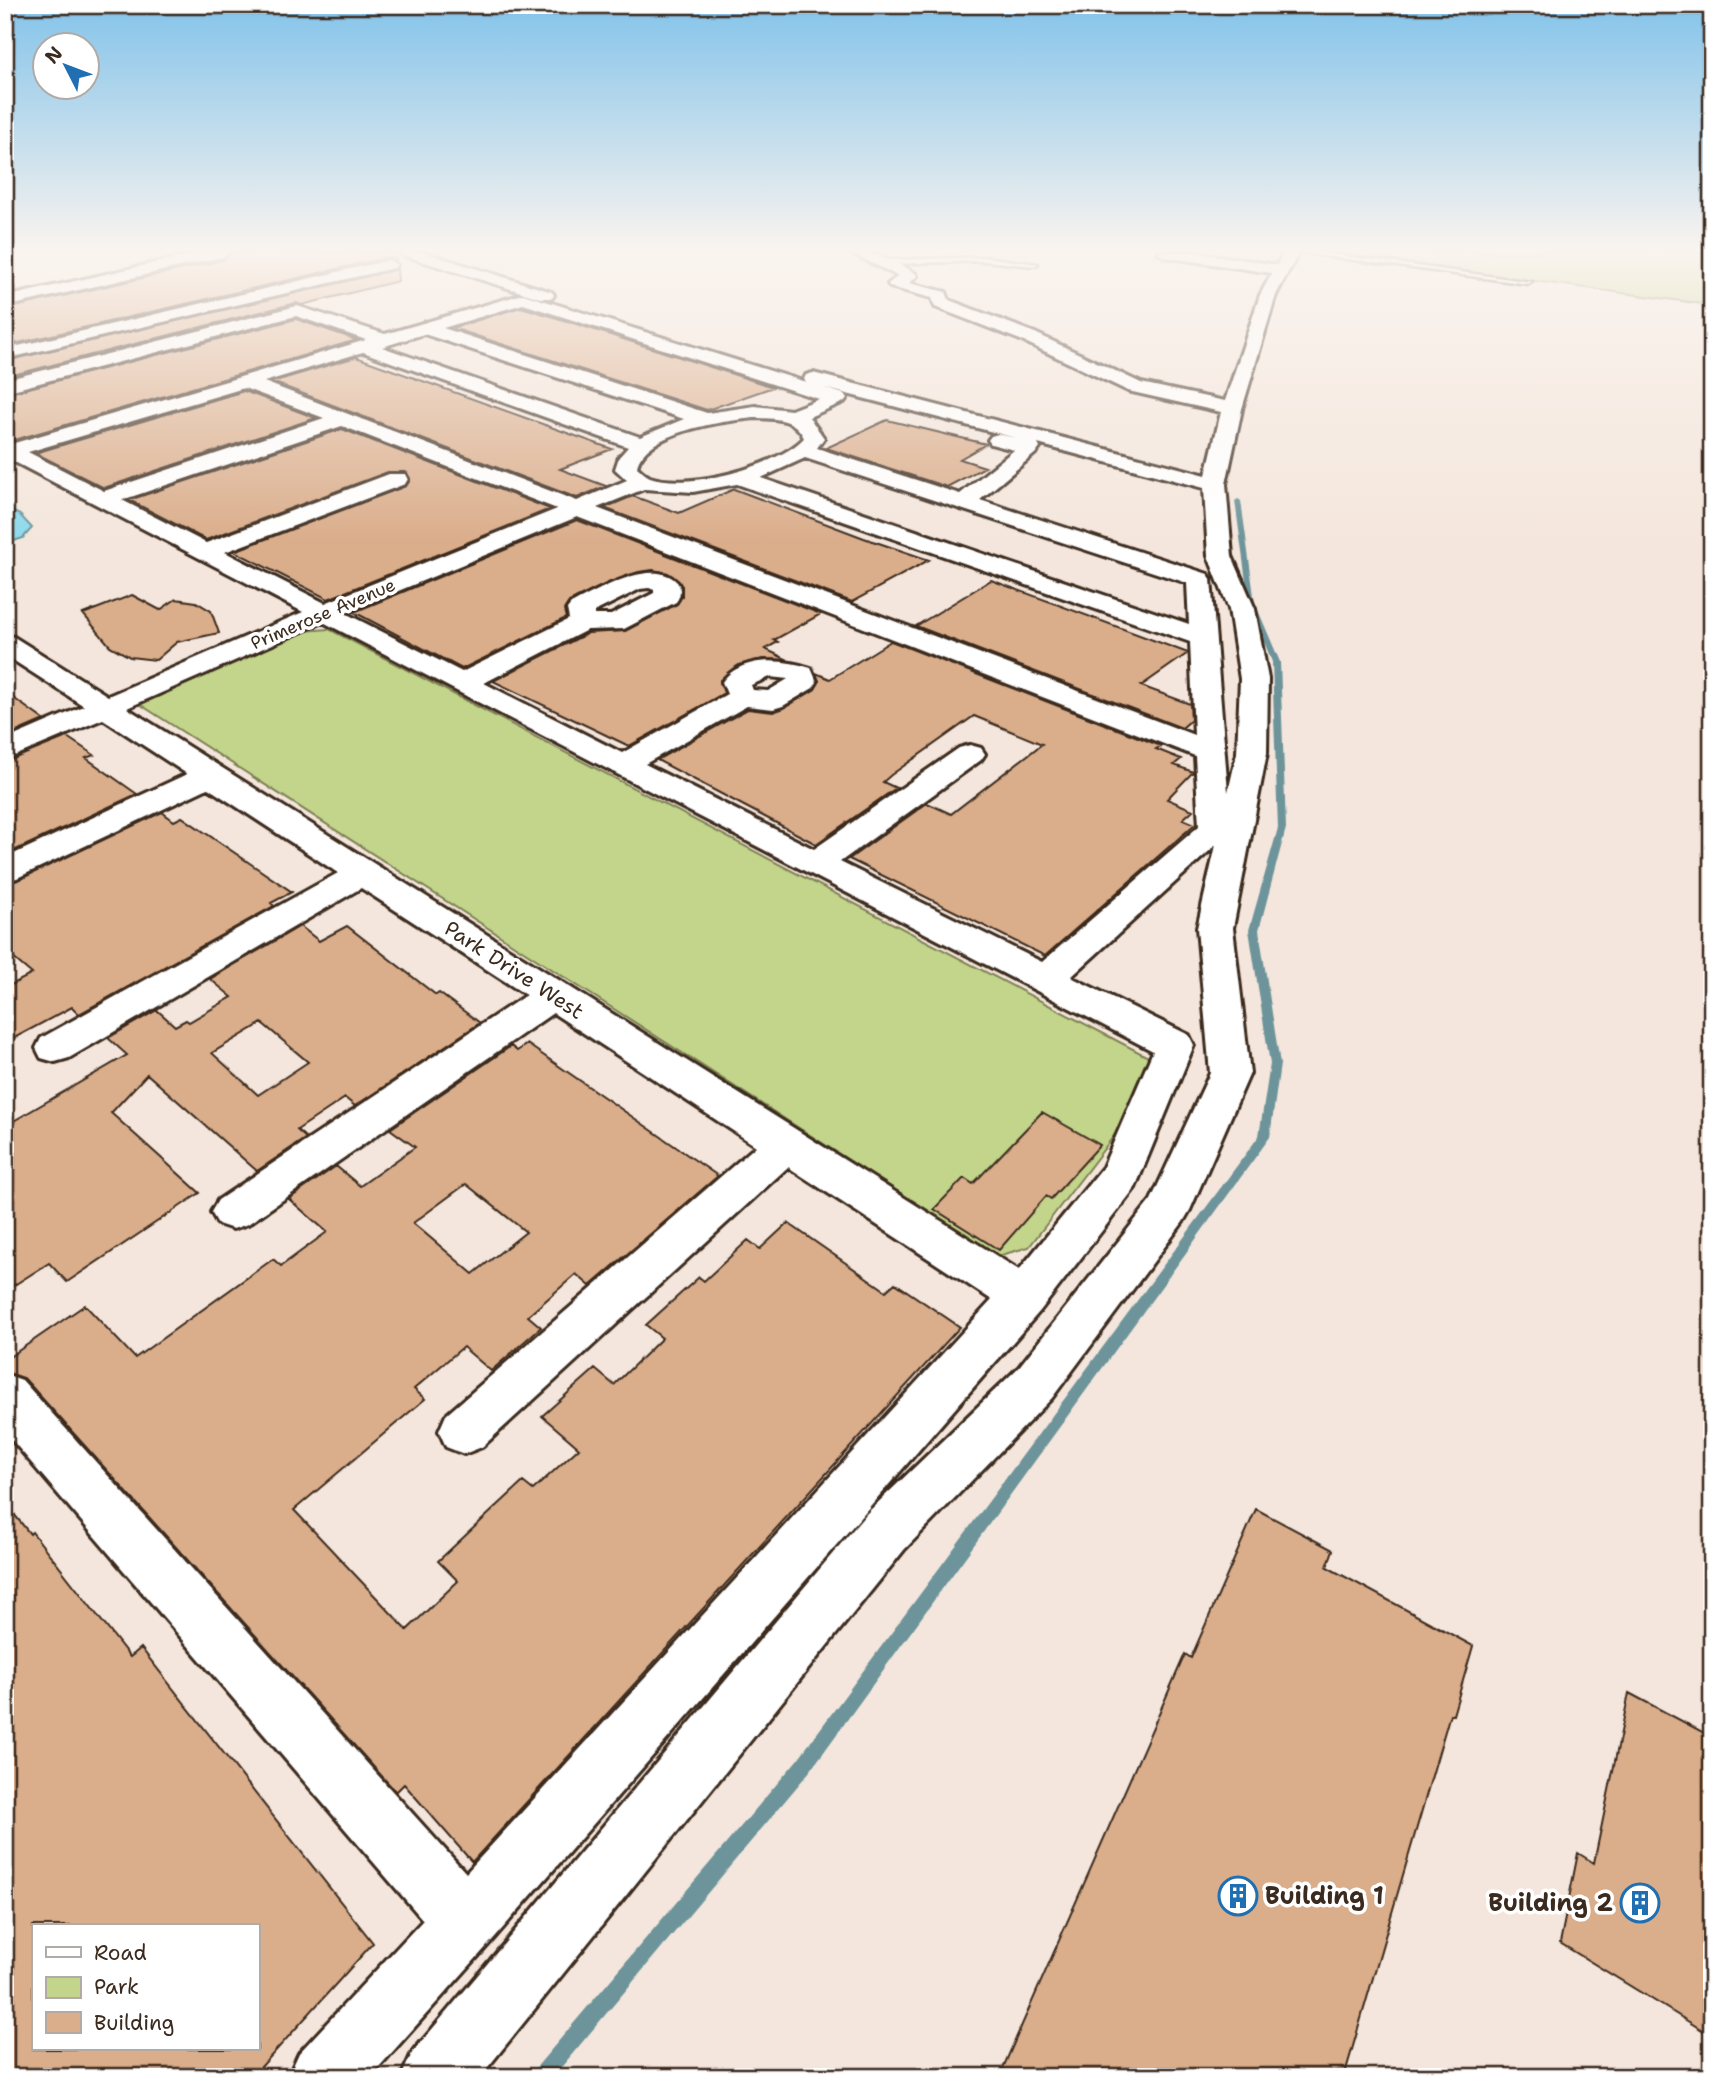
<svg xmlns="http://www.w3.org/2000/svg" width="1717" height="2082" viewBox="0 0 1717 2082" font-family="'Shantell Sans',sans-serif">
  <rect width="100%" height="100%" fill="#f4e6dc"/>
  <filter id="ink" filterUnits="userSpaceOnUse"><feTurbulence type="fractalNoise" baseFrequency=".0143" numOctaves="2"/><feDisplacementMap in="SourceGraphic" scale="14" xChannelSelector="R" yChannelSelector="G"/><feConvolveMatrix kernelMatrix="1 2 1 2 8 2 1 2 1" color-interpolation-filters="sRGB"/></filter>
  <g filter="url(#ink)">
    <path fill="#c2d58b" stroke="#7e8054" stroke-width="2" d="M1319 252H1712V305Z
      M329 629 1152 1059 1158 1078 1029 1247 998 1256 141 705 145 699 303 631Z"/>
    <path fill="#8ddaec" stroke="#6c949a" stroke-width="2" d="M5 505 12 506 7 509 20 515 32 528 23 538 5 544Z"/>
    <g fill="none" stroke-linecap="round" stroke-linejoin="round">
      <path fill="#6c949a" fill-rule="evenodd" d="M1238 499 1241 501 1255 603 1280 662 1286 828 1259 930 1280 1064 1270 1137 810 1771 553 2077H532L534 2070 798 1759 1259 1136 1270 1064 1249 930 1278 828 1272 662 1249 603 1235 501Z"/>
    </g>
    <path fill="#daad8b" stroke="#3b2a1e" stroke-width="2" fill-rule="evenodd" d="M232 252H395L396 261 388 257 5 346V309L223 260Z
      M397 269 398 281 302 305 296 303 5 377V361Z
      M521 307 573 323 773 387 707 410 452 328Z
      M296 319 357 340 11 441 5 439V394Z
      M356 357 612 449 560 469 606 486 577 498 272 382Z
      M244 391 316 418 104 488 35 453Z
      M887 420 986 444 960 459 985 467 947 487 826 448Z
      M342 429 550 509 328 599 234 551 406 486 410 480 407 473 388 472 206 540 129 500Z
      M734 489 864 538 929 560 852 602 604 508 633 496 679 513Z
      M577 520 821 614 774 640 778 642 765 649 788 660 763 659 739 665 720 680 724 693 629 746 493 681 588 633 625 631 677 604 682 596V586L668 573 653 570 639 572 608 583 569 602 564 610 566 618 462 669 354 612Z
      M991 580 1188 653 1141 686 1190 704 1191 720 1182 728 916 626Z
      M132 595 160 610 176 599 196 602 211 611 219 633 177 642 156 660 130 657 110 646 83 614Z
      M891 641 1161 746 1156 749 1181 759 1174 765 1193 772 1167 799 1193 810 1183 819 1195 824 1045 956 849 859 927 803 951 814 1042 744 974 716 891 775 883 782 896 788 816 844 657 760 748 709 773 712 784 708 815 689 819 681 816 673 830 679Z
      M5 692 44 720 5 737Z
      M67 737 94 755 86 758 137 794 5 855V762Z
      M162 812 174 821 182 817 292 892 271 903 274 906 79 1014 72 1007 5 1043V988L32 974 5 951V883L18 880Z
      M300 926 319 941 347 926 436 995 439 993 480 1023 355 1106 345 1098 297 1130 306 1138 257 1171 147 1074 111 1113 200 1193 67 1282 49 1263 5 1291V1126L127 1055 108 1038 157 1010 175 1026 186 1020 189 1022 232 997 210 979ZM262 1023 308 1062 258 1095 212 1053Z
      M527 1044 718 1176 590 1286 576 1274 528 1316 541 1327 491 1371 463 1347 414 1389 425 1399 294 1510 407 1630 458 1581 438 1561 523 1482 533 1490 579 1448 542 1416 595 1369 614 1385 662 1338 646 1325 699 1277 704 1281 748 1240 760 1249 788 1223 886 1291 895 1283 960 1327 472 1862 404 1784 396 1792 24 1378 5 1372V1360L85 1305 135 1358 273 1259 281 1266 327 1232 289 1199 336 1166 360 1186 415 1147 390 1129 511 1046 517 1051ZM466 1184 526 1232 473 1274 413 1223Z
      M1042 1112 1100 1145 1051 1199 1046 1196 999 1250 934 1209 964 1178 973 1184Z
      M5 1503 30 1534 32 1532 130 1657 141 1648 373 1943 252 2077H5ZM33 1926H257V2049H33Z
      M1256 1509 1333 1550 1327 1567 1473 1646 1453 1715 1450 1714 1344 2077H999L1185 1654 1191 1658Z
      M1629 1693 1712 1737V2036L1560 1943 1578 1853 1594 1863Z"/>
    <g fill="none" stroke-linecap="round" stroke-linejoin="round">
      <defs>
        <path id="lane" d="M1296 252H1317L1532 282 1528 284Z
          M984 257 1038 264 1034 266 984 261 886 264 882 262 886 260Z"/>
        <path id="street" d="M203 252H230L222 257 5 307V297Z
          M399 252H423L552 292 554 295 552 298H540L402 255Z
          M849 252C876 252 892 259 915 273L917 276 909 283 946 292 949 300 1035 333 1141 383 1225 401 1260 295 1272 273 1165 257 1157 252H1194L1277 265 1284 252H1299L1276 295 1242 409 1226 484 1232 556 1255 609 1268 679 1267 753 1233 928 1250 1073 1190 1210 1183 1222 1052 1398 904 1550 480 2077H401L412 2053 866 1514 1018 1368 1151 1200 1210 1073 1197 928 1216 845 1071 977 1189 1035 1194 1045 1135 1188 1040 1311 489 1944 370 2077H288L299 2053 423 1920 5 1432V1374L22 1380 466 1873 992 1300 788 1167 482 1447 464 1454 446 1447 439 1431 446 1415 756 1146 553 1013 248 1224 233 1229 218 1224 211 1212 218 1200 526 995 361 888 69 1058 55 1062 41 1058 36 1048 41 1038 338 873 208 788 17 878 5 881V858L187 774 103 719 5 760V740L84 706 5 655V635L14 637 108 696 303 612 5 457V443L11 444 366 340 296 316 5 392V380L297 306 385 334 523 294 806 382 804 379 806 375 813 373 1206 475 1221 412 1128 391 1023 341 935 307 932 298 890 287 888 284 898 276ZM523 304 819 399 791 410 755 406 707 413 443 328ZM424 334 684 419 640 437 382 347ZM363 352 628 447 619 457 615 469 627 480 577 501 264 382ZM244 388 324 418 104 491 28 452ZM824 388 1016 438 998 434 991 436 988 440 991 444 1014 450 960 494 817 448 824 438 809 417 844 402 847 398 844 394ZM755 418C774 419 795 417 804 438 776 467 689 490 650 477 645 475 641 470 637 467 645 431 724 421 755 418ZM342 426 557 509 325 603 225 552 405 484 408 479 405 474H389L206 543 122 500ZM1038 444 1204 488 1208 556 1229 609 1240 679 1237 753 1228 792 1211 579 1208 574 980 500 1037 452 1040 448ZM805 458 1187 583 1189 624 761 478ZM737 484 1190 642 1194 735 597 508 644 489 693 492ZM577 517 1195 756 1199 826 1042 962 840 862 981 760 985 754 981 748 970 745 959 748 814 849 645 764 747 706 773 709 783 706 813 688 817 682 811 668C784 659 741 655 722 682L727 694 622 753 484 683 587 630 624 629 676 602C680 597 682 588 677 582 653 556 595 592 571 604L567 609 569 619 462 672 345 613ZM649 588 654 590V593L611 615H594V612L640 589ZM323 622 1153 1051 1103 1167 1019 1270 127 708ZM770 677 788 679 768 691 753 690 751 685Z
          M389 260 397 265 394 268 5 359V349Z"/>
      </defs>
      <use href="#lane" stroke="#3b2a1e" stroke-width="5"/>
      <use href="#street" stroke="#3b2a1e" stroke-width="6"/>
      <use href="#lane" fill="#fff" fill-rule="evenodd"/>
      <use href="#street" fill="#fff" fill-rule="evenodd"/>
    </g>
  </g>
  <linearGradient id="sky" x2="0" y2="1"><stop stop-color="#83c3ea"/><stop offset="0.46" stop-color="#faf4ef"/><stop offset="1" stop-color="#faf4ef" stop-opacity="0"/></linearGradient>
  <rect width="1717" height="543" fill="url(#sky)"/>
  <defs>
    <symbol id="building-ring" viewBox="-11 -11 22 22"><circle r="9.5" fill="#fff" stroke="#1f6fb2" stroke-width="1.5"/><path d="M-4-6H4V6H1V3H-1V6H-4ZM-2.5-4.3h1.7v1.8h-1.7ZM.8-4.3h1.7v1.8H.8ZM-2.5-1h1.7V.8h-1.7ZM.8-1h1.7V.8H.8Z" fill="#1f6fb2"/></symbol>
  </defs>
  <g fill-rule="evenodd">
    <use href="#building-ring" x="1216" y="1874" width="44" height="44"/>
    <use href="#building-ring" x="1618" y="1881" width="44" height="44"/>
  </g>
  <g text-anchor="middle" stroke-width="7" stroke-linejoin="round" paint-order="stroke">
    <g font-size="18" fill="#3b2a1e" stroke="#fff">
      <text transform="translate(323 614) rotate(-23)" y="6">Primerose Avenue</text>
    </g>
    <g font-size="21" fill="#3b2a1e" stroke="#fff">
      <text transform="translate(514 970) rotate(33)" y="7">Park Drive West</text>
    </g>
    <g font-size="24" font-weight="bold" fill="#3b2a1e" stroke="#fff" text-anchor="start">
      <text x="1265" y="1904">Building 1</text>
      <text x="1613" y="1911" text-anchor="end">Building 2</text>
    </g>
  </g>
  <rect width="1717" height="2082" fill="none" stroke="#fff" stroke-width="28"/>
  <rect x="14" y="14" width="1689" height="2054" fill="none" stroke="#3b2a1e" stroke-width="2.5" filter="url(#ink)"/>
  <rect x="32" y="1924" width="228" height="126" fill="#ffffff" stroke="#b1aaa5" stroke-width="2"/>
  <rect x="46" y="1947" width="35" height="10" fill="#ffffff" stroke="#b1aaa5" stroke-width="2"/>
  <text x="94" y="1960" font-size="21" fill="#3b2a1e">Road</text>
  <rect x="46" y="1977" width="35" height="21" fill="#c2d58b" stroke="#b1aaa5" stroke-width="2"/>
  <text x="94" y="1994" font-size="21" fill="#3b2a1e">Park</text>
  <rect x="46" y="2012" width="35" height="21" fill="#daad8b" stroke="#b1aaa5" stroke-width="2"/>
  <text x="94" y="2030" font-size="21" fill="#3b2a1e">Building</text>
  <g transform="translate(66 66) rotate(312)"><circle r="33" fill="#ffffff" stroke="#b1aaa5" stroke-width="2"/>
  <path d="M0-5L12 26L0 18L-12 26Z" fill="#1f6fb2"/>
  <text y="-10" font-size="19" font-weight="bold" text-anchor="middle" fill="#3b2a1e">N</text>
  </g>
</svg>
